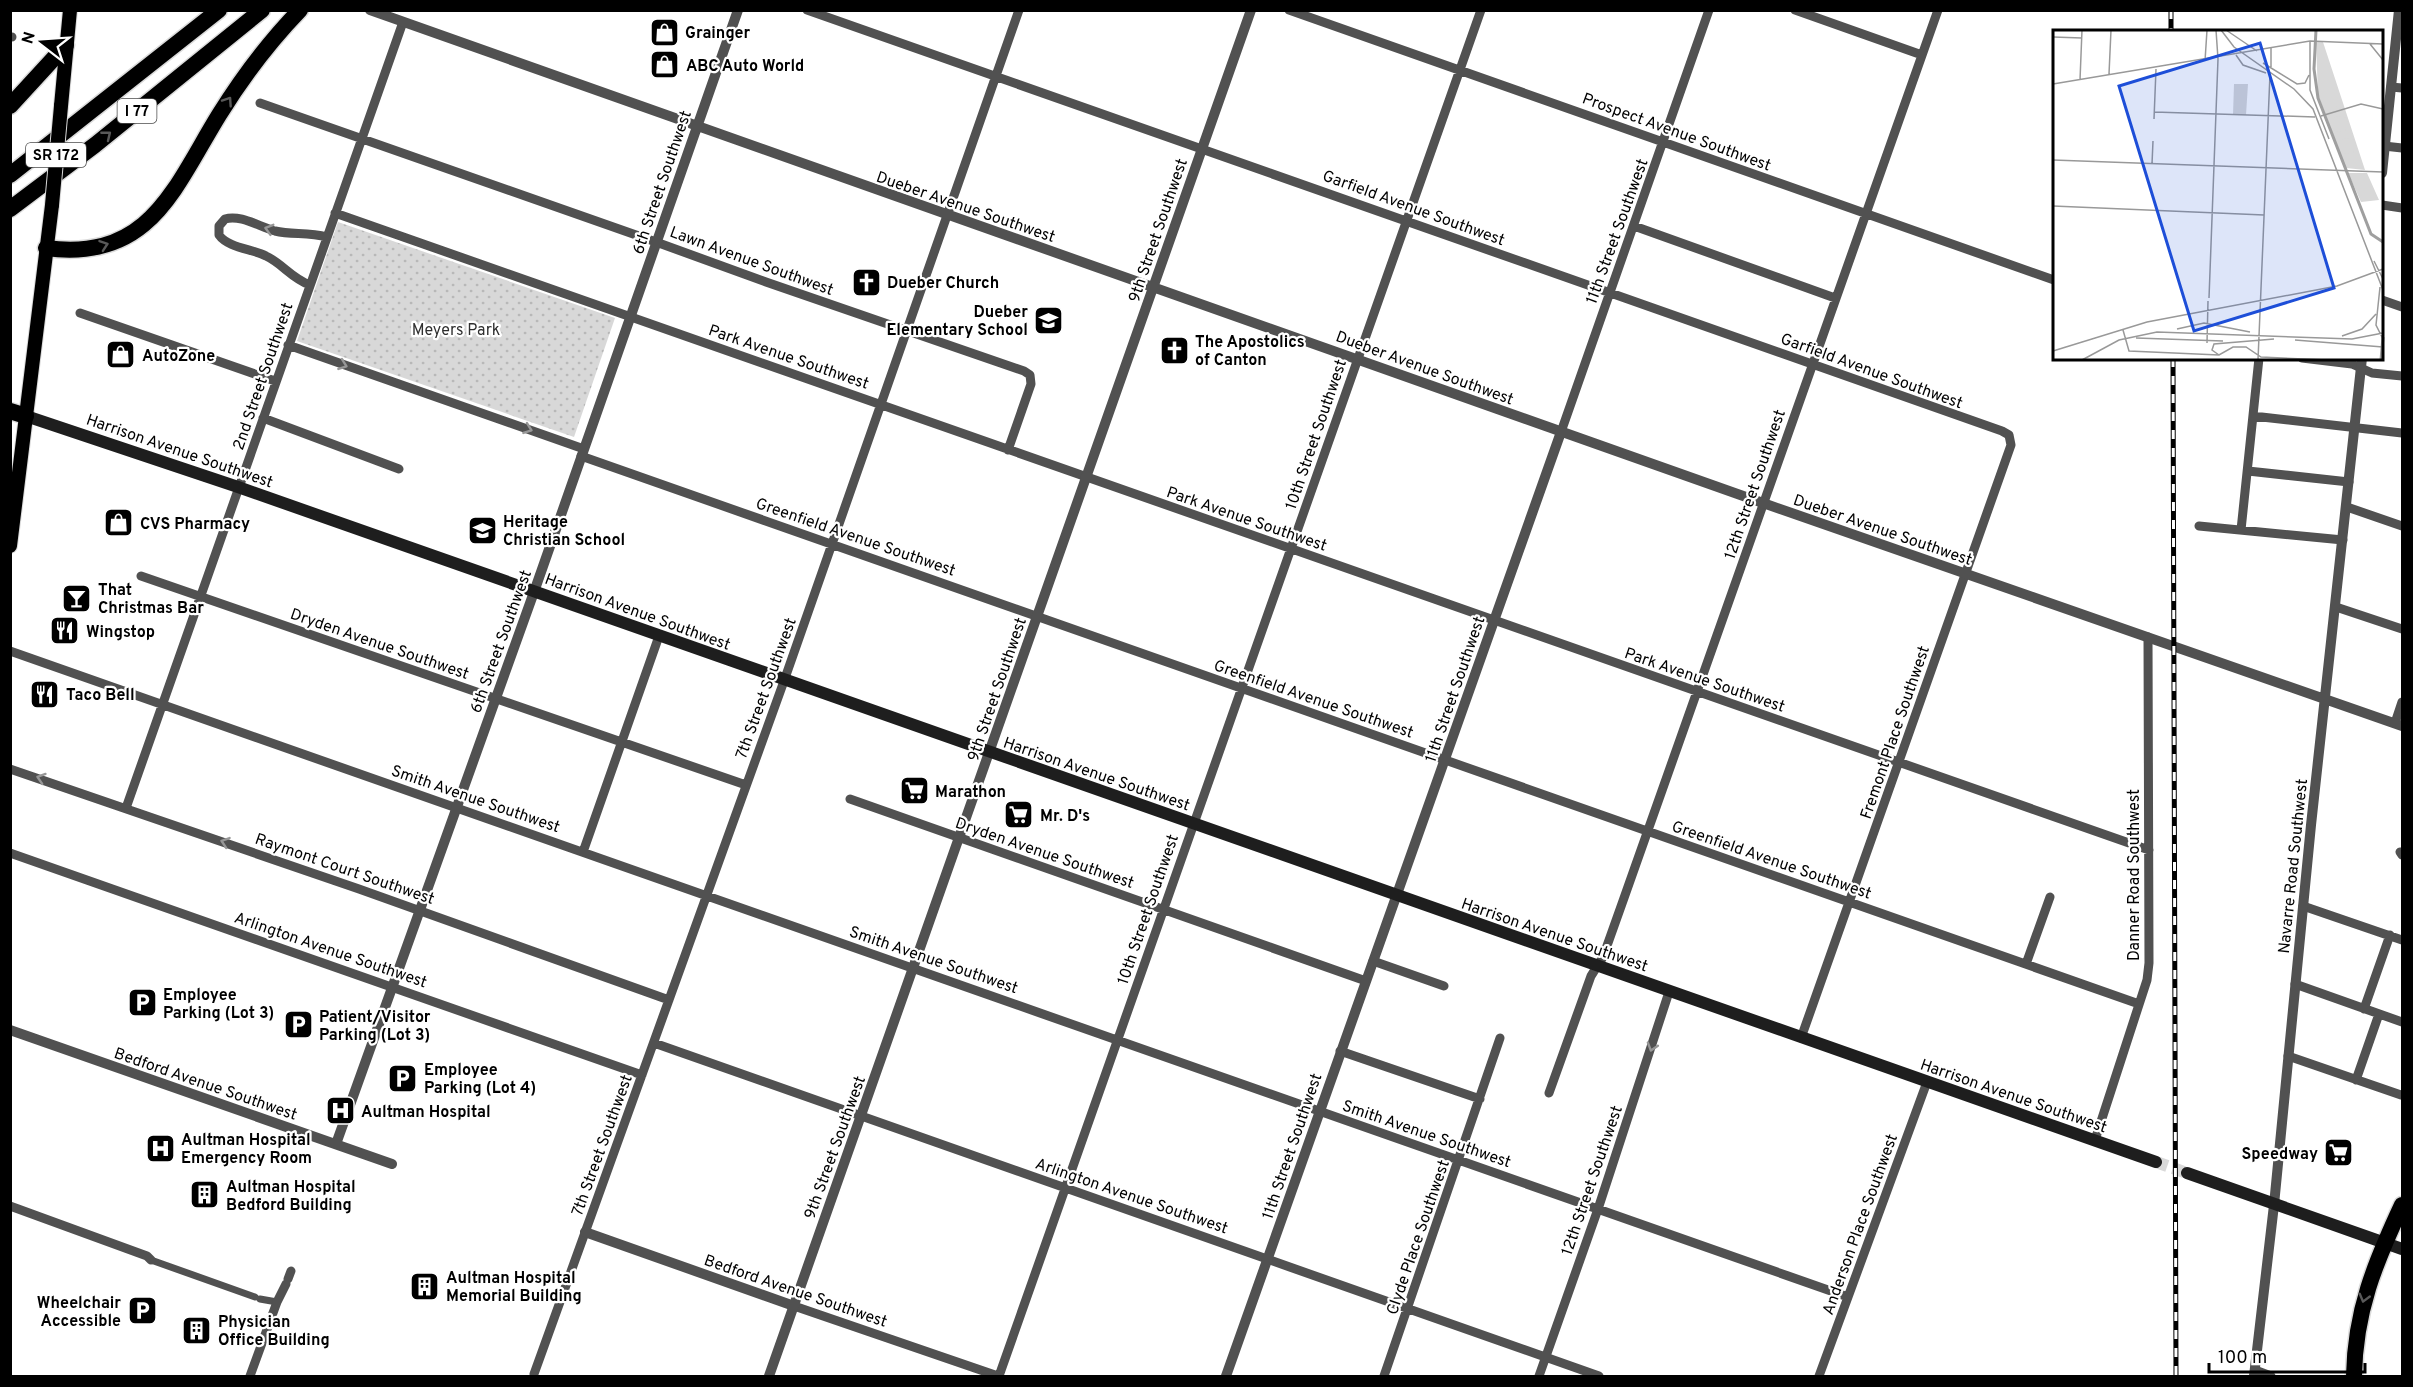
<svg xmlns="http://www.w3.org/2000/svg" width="2413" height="1387" viewBox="0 0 2413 1387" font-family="Overpass,sans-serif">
  <defs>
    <pattern id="grass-dots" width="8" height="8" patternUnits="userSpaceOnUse" patternTransform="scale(1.5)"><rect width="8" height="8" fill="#d8d8d8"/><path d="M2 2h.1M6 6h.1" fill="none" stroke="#b8b8b8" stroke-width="1.8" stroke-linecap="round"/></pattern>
  </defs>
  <rect width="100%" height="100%" fill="#fff"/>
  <path fill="url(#grass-dots)" d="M338 222 615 318 574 437 297 341Z"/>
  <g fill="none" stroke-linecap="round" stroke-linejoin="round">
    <path stroke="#d9d9d9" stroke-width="12" stroke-dasharray="12 6" stroke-linecap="butt" d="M2156 1162 2187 1173"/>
    <defs>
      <path id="primary" d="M61 106 70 10
        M10 546 52 205"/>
      <path id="motorway" d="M10 106 66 45
        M10 175 219 10
        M10 209 95 145 262 10
        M46 248C150 262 174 188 219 115 242 78 270 41 300 10
        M10 411 26 416
        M2354 1376C2355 1311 2375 1263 2402 1205"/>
    </defs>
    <use href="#primary" stroke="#dbdbdb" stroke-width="16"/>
    <use href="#motorway" stroke="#dbdbdb" stroke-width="19"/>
    <path stroke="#515151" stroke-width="7" d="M151 1260 255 1297
      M260 1299 277 1302"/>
    <path stroke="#515151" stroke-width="9" d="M807 10 2002 431 2009 435 2011 445 1801 1038
      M1289 10 2054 280
      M1795 10 1922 55
      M10 37H12
      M2391 87 2402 88
      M260 103 656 242 766 282 1024 371 1030 375 1031 384 1008 450
      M2384 146 2402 148
      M2382 205 2402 208
      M335 213 2149 850
      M1634 226 1835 298
      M310 285C291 278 283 264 266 256 253 249 228 248 219 235V226L225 219C240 214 260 227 275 231 292 235 307 232 327 237
      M2382 300 2402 307
      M80 313 275 381
      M288 345 584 449
      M2302 358 2352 364 2372 373 2402 376
      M2253 416 2402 433
      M263 418 399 469
      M1561 432 1709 10
      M581 456 2139 1004
      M2248 471 2349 482
      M2347 507 2402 526
      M2199 526 2343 540
      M2241 530 2259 358
      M141 576 746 785
      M2336 607 2402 629
      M10 651 1848 1297
      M2395 723 2402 702
      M10 769 359 889 669 1000
      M850 799 1366 981
      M126 808 403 22
      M583 852 659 636
      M2400 852 2402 855
      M10 853 642 1075
      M2303 906 2402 940
      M1373 961 1444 986
      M2026 964 2050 897
      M2295 984 2402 1022
      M2364 1009 2390 935
      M654 1043 1599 1376
      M1340 1051 1480 1099
      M2288 1056 2401 1095
      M2356 1080 2379 1014
      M1549 1093 1591 976 1603 957 1624 898 1938 10
      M2095 1140 2147 980 2149 963 2148 637
      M10 1206 147 1256 151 1260
      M288 1279 291 1271
      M794 1306 998 1376
      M2255 1370 2271 1376
      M534 1374 784 681 1019 10
      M250 1376 277 1302 286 1284
      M999 1376 1481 10
      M1384 1376 1500 1038
      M1539 1376 1598 1209 1669 992
      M1819 1376 1927 1082"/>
    <path stroke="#515151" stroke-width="10" d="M370 10 1763 503 2402 726
      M2382 173 2399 10
      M10 1030 392 1164
      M336 1144 534 592 738 10
      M585 1232 794 1306
      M769 1376 1251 10
      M1226 1376 1561 432
      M2254 1376 2274 1205 2311 825 2362 358"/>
    <path stroke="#1e1e1e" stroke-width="12" d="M26 416 238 487 2156 1162
      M2187 1173 2402 1249"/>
    <use href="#primary" stroke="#000" stroke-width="14"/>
    <use href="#motorway" stroke="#000" stroke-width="16"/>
    <defs>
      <path id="rail" d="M2171 10V32
        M2173 358 2176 1376"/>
    </defs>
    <use href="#rail" stroke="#000" stroke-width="5"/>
    <use href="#rail" stroke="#fff" stroke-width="3" stroke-dasharray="9" stroke-linecap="butt"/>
    <defs>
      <path id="primary-bridge" d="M52 205 61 106"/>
    </defs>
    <use href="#primary-bridge" stroke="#dbdbdb" stroke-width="16" stroke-linecap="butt"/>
    <use href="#primary-bridge" stroke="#000" stroke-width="14"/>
  </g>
  <defs><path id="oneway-chevron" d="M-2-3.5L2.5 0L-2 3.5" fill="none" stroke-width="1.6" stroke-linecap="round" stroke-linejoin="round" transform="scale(1.5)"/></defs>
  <g stroke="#595959">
    <use href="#oneway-chevron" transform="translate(228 101) rotate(-56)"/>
    <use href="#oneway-chevron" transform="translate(107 135) rotate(-39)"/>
    <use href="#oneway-chevron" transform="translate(104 245) rotate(-19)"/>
    <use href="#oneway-chevron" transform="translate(2364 1298) rotate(105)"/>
  </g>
  <g stroke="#979797">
    <use href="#oneway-chevron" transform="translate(269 229) rotate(-164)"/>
    <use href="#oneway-chevron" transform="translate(343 365) rotate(20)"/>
    <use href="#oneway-chevron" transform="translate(528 429) rotate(20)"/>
    <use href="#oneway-chevron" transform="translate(41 778) rotate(-162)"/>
    <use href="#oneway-chevron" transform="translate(225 842) rotate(-161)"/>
    <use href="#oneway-chevron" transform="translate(1652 1047) rotate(107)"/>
  </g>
  <defs>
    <symbol id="shop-square" viewBox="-11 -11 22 22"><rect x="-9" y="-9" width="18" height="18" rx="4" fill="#000" stroke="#fff"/><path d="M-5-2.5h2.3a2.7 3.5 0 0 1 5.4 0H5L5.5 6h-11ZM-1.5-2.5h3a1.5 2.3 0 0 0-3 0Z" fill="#fff"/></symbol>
    <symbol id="church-square" viewBox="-11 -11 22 22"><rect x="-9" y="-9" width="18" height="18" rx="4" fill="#000" stroke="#fff"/><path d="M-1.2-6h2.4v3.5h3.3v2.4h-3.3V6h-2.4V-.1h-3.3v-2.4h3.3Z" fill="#fff"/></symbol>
    <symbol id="school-square" viewBox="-11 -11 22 22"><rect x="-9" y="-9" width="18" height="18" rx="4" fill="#000" stroke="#fff"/><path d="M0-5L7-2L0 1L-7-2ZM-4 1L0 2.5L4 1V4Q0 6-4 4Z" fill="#fff"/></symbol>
    <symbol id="bar-square" viewBox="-11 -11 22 22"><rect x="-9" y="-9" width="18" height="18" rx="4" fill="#000" stroke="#fff"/><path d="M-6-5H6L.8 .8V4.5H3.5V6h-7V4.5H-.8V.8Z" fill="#fff"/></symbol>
    <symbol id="restaurant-square" viewBox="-11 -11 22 22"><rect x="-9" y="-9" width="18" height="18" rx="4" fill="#000" stroke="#fff"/><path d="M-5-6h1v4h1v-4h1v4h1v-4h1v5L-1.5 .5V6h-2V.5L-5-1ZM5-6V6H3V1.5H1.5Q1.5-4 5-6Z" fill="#fff"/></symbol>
    <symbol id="supermarket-square" viewBox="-11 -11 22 22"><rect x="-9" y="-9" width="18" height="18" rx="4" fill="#000" stroke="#fff"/><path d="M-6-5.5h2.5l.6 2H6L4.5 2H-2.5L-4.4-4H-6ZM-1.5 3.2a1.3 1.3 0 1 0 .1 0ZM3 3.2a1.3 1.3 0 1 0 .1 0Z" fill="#fff"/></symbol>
    <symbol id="parking-square" viewBox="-11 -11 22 22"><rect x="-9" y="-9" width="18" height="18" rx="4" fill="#000" stroke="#fff"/><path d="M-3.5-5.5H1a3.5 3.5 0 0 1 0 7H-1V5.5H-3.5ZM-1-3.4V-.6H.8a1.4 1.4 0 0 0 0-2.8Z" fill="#fff"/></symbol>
    <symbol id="hospital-square" viewBox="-11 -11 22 22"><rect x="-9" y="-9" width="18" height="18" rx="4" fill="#000" stroke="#fff"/><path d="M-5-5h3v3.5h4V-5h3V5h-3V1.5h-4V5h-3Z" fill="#fff"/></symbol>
    <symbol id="building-square" viewBox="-11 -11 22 22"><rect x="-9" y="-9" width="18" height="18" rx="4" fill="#000" stroke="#fff"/><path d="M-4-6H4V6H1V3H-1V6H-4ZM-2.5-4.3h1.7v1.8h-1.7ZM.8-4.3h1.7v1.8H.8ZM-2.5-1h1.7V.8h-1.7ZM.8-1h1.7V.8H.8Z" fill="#fff"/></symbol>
  </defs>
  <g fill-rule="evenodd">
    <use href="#shop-square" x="648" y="16" width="33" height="33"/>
    <use href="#shop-square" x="648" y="48" width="33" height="33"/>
    <use href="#church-square" x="850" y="266" width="33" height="33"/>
    <use href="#school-square" x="1032" y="304" width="33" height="33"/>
    <use href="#church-square" x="1158" y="334" width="33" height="33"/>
    <use href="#shop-square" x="104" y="338" width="33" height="33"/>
    <use href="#shop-square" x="102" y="506" width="33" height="33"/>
    <use href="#school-square" x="466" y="514" width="33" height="33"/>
    <use href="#bar-square" x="60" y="582" width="33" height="33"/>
    <use href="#restaurant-square" x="48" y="614" width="33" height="33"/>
    <use href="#restaurant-square" x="28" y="678" width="33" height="33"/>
    <use href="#supermarket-square" x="898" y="774" width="33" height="33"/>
    <use href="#supermarket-square" x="1002" y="798" width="33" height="33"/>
    <use href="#parking-square" x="126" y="986" width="33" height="33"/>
    <use href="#parking-square" x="282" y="1008" width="33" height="33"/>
    <use href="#parking-square" x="386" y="1062" width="33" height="33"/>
    <use href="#hospital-square" x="324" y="1094" width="33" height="33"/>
    <use href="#hospital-square" x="144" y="1132" width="33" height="33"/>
    <use href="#supermarket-square" x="2322" y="1136" width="33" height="33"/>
    <use href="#building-square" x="188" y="1178" width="33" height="33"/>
    <use href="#building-square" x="408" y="1270" width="33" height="33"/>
    <use href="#parking-square" x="126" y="1294" width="33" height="33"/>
    <use href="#building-square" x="180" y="1314" width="33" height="33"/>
  </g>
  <g text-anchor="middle" stroke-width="4.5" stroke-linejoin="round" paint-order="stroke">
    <g fill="#fff" stroke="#4c4c4c" stroke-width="1.5">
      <rect x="117.5" y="99" width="39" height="24" rx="4.5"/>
      <rect x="26" y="143" width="60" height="24" rx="4.5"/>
    </g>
    <g font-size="15" font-weight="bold" fill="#000">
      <text x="137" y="116">I 77</text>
      <text x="56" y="160">SR 172</text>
    </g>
    <g font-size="16" font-weight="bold" fill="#000" stroke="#fff" text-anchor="start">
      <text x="685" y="38">Grainger</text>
      <text x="686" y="71">ABC Auto World</text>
      <text x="887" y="288">Dueber Church</text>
      <text x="1028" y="317" text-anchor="end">Dueber<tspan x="1028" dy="18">Elementary School</tspan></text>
      <text x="1195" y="347">The Apostolics<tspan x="1195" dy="18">of Canton</tspan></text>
      <text x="142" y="361">AutoZone</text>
      <text x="503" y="527">Heritage<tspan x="503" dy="18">Christian School</tspan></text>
      <text x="140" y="529">CVS Pharmacy</text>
      <text x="98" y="595">That<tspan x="98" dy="18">Christmas Bar</tspan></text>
      <text x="86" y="637">Wingstop</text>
      <text x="66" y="700">Taco Bell</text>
      <text x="935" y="797">Marathon</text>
      <text x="1040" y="821">Mr. D's</text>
      <text x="163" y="1000">Employee<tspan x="163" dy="18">Parking (Lot 3)</tspan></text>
      <text x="319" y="1022">Patient/Visitor<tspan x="319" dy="18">Parking (Lot 3)</tspan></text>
      <text x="424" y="1075">Employee<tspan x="424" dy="18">Parking (Lot 4)</tspan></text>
      <text x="361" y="1117">Aultman Hospital</text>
      <text x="181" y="1145">Aultman Hospital<tspan x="181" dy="18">Emergency Room</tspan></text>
      <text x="2318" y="1159" text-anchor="end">Speedway</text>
      <text x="226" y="1192">Aultman Hospital<tspan x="226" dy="18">Bedford Building</tspan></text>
      <text x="446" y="1283">Aultman Hospital<tspan x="446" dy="18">Memorial Building</tspan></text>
      <text x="121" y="1308" text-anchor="end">Wheelchair<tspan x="121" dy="18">Accessible</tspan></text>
      <text x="218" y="1327">Physician<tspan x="218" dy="18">Office Building</tspan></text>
    </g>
    <g font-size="16" fill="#000" stroke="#fff">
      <text transform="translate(1677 131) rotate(20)" y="6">Prospect Avenue Southwest</text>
      <text transform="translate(661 182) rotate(-71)" y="6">6th Street Southwest</text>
      <text transform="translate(966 206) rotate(19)" y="6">Dueber Avenue Southwest</text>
      <text transform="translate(1414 207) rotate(20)" y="6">Garfield Avenue Southwest</text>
      <text transform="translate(1157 230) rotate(-71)" y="6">9th Street Southwest</text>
      <text transform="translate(1616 231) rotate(-70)" y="6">11th Street Southwest</text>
      <text transform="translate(752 260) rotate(20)" y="6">Lawn Avenue Southwest</text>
      <text transform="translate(789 356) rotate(19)" y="6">Park Avenue Southwest</text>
      <text transform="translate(1425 367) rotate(20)" y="6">Dueber Avenue Southwest</text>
      <text transform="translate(1872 370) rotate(20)" y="6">Garfield Avenue Southwest</text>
      <text transform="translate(262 376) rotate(-71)" y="6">2nd Street Southwest</text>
      <text transform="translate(1315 434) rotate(-71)" y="6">10th Street Southwest</text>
      <text transform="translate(180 450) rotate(19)" y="6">Harrison Avenue Southwest</text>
      <text transform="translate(1754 484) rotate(-71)" y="6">12th Street Southwest</text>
      <text transform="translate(1247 518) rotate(19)" y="6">Park Avenue Southwest</text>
      <text transform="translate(1883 529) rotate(19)" y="6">Dueber Avenue Southwest</text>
      <text transform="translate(856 536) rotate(19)" y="6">Greenfield Avenue Southwest</text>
      <text transform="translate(638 611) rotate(20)" y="6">Harrison Avenue Southwest</text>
      <text transform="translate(500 641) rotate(-70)" y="6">6th Street Southwest</text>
      <text transform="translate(380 643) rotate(19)" y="6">Dryden Avenue Southwest</text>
      <text transform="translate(1705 679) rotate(19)" y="6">Park Avenue Southwest</text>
      <text transform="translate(765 688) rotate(-70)" y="6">7th Street Southwest</text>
      <text transform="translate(996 689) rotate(-71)" y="6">9th Street Southwest</text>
      <text transform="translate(1454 689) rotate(-71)" y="6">11th Street Southwest</text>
      <text transform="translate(1314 698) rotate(19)" y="6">Greenfield Avenue Southwest</text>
      <text transform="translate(1894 732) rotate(-71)" y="6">Fremont Place Southwest</text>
      <text transform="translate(1097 773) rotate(19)" y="6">Harrison Avenue Southwest</text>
      <text transform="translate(476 798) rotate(19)" y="6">Smith Avenue Southwest</text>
      <text transform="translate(1045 852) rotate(19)" y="6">Dryden Avenue Southwest</text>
      <text transform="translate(1772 859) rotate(19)" y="6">Greenfield Avenue Southwest</text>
      <text transform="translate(2292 866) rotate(-84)" y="6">Navarre Road Southwest</text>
      <text transform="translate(345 868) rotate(19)" y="6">Raymont Court Southwest</text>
      <text transform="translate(2133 875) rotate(-90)" y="6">Danner Road Southwest</text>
      <text transform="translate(1147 909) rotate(-71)" y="6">10th Street Southwest</text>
      <text transform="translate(1555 934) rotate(19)" y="6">Harrison Avenue Southwest</text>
      <text transform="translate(331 949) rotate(19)" y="6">Arlington Avenue Southwest</text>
      <text transform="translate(934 959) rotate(19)" y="6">Smith Avenue Southwest</text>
      <text transform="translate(206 1083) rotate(19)" y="6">Bedford Avenue Southwest</text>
      <text transform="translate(2014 1095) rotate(19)" y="6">Harrison Avenue Southwest</text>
      <text transform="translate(1427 1133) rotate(19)" y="6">Smith Avenue Southwest</text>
      <text transform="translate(601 1145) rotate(-70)" y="6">7th Street Southwest</text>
      <text transform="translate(1291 1146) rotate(-71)" y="6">11th Street Southwest</text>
      <text transform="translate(834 1147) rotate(-70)" y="6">9th Street Southwest</text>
      <text transform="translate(1591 1180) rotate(-71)" y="6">12th Street Southwest</text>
      <text transform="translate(1132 1195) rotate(19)" y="6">Arlington Avenue Southwest</text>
      <text transform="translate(1859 1224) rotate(-70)" y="6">Anderson Place Southwest</text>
      <text transform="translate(1417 1237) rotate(-71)" y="6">Clyde Place Southwest</text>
      <text transform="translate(796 1290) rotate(19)" y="6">Bedford Avenue Southwest</text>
    </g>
    <g font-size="16" fill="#2f2f2f" stroke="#fff">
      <text x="456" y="335">Meyers Park</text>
    </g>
  </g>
  <g transform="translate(2053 30)">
    <rect width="330" height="330" fill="#fff"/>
    <path d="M263 12H270L312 140 293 138 265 65ZM181 54H195L193 85H180ZM295 143H314L326 170 308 172Z" fill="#d8d8d8"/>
    <path d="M273 65H280L288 76 274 79 267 67ZM279 94a8 8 0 1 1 16 0a8 8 0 1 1-16 0ZM287 116a8 8 0 1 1 16 0a8 8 0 1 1-16 0Z" fill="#d8d8d8"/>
    <path fill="none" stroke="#9f9f9f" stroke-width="3" d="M263 0 261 39 265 68 318 204 330 212M328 330 330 307"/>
    <path fill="none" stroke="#999" stroke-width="1.5" d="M163 0 165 29M168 0 181 17 241 59 260 79 330 260M173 0 204 21M0 7 29 8M257 11V60L276 109M317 14 330 30M183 25 190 35 213 43M152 31 154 0M210 33 244 54 252 53 256 45M218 37V18M56 44 58 0M27 50 29 0M0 54 257 11 330 14M101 82 262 87M268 86 308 74 330 79M101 89 103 39M0 130 330 142M99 134 100 111M0 176 211 185M321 231 330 249M327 257 323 295 330 309M156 268 165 29M124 299 151 293 197 302M70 300 76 321 166 325 180 317H193L208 327 274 330M289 306 309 299 323 284M83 308 170 311M242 310 330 317M154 313 155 271M0 321 94 292 284 256 330 239M166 325 159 320 161 314 221 309M29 330 66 310 104 302 299 309 330 303M205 330 217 44"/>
    <path fill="#1d4ed8" fill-opacity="0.15" stroke="#1d4ed8" stroke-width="3" d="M207 13 281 258 141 301 66 56Z"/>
    <rect width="330" height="330" fill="none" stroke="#000" stroke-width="3"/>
  </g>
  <rect width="2413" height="1387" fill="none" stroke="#000000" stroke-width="24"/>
  <g transform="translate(42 42) rotate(287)" stroke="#ffffff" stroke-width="4.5" paint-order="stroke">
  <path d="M0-4.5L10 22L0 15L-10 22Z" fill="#000000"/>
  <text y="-9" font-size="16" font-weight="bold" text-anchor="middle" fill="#000000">N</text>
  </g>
  <path d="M2209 1363v9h156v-9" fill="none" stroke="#000000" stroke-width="3"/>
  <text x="2218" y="1363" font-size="18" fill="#000000" stroke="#ffffff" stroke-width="4.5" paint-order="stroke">100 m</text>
</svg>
